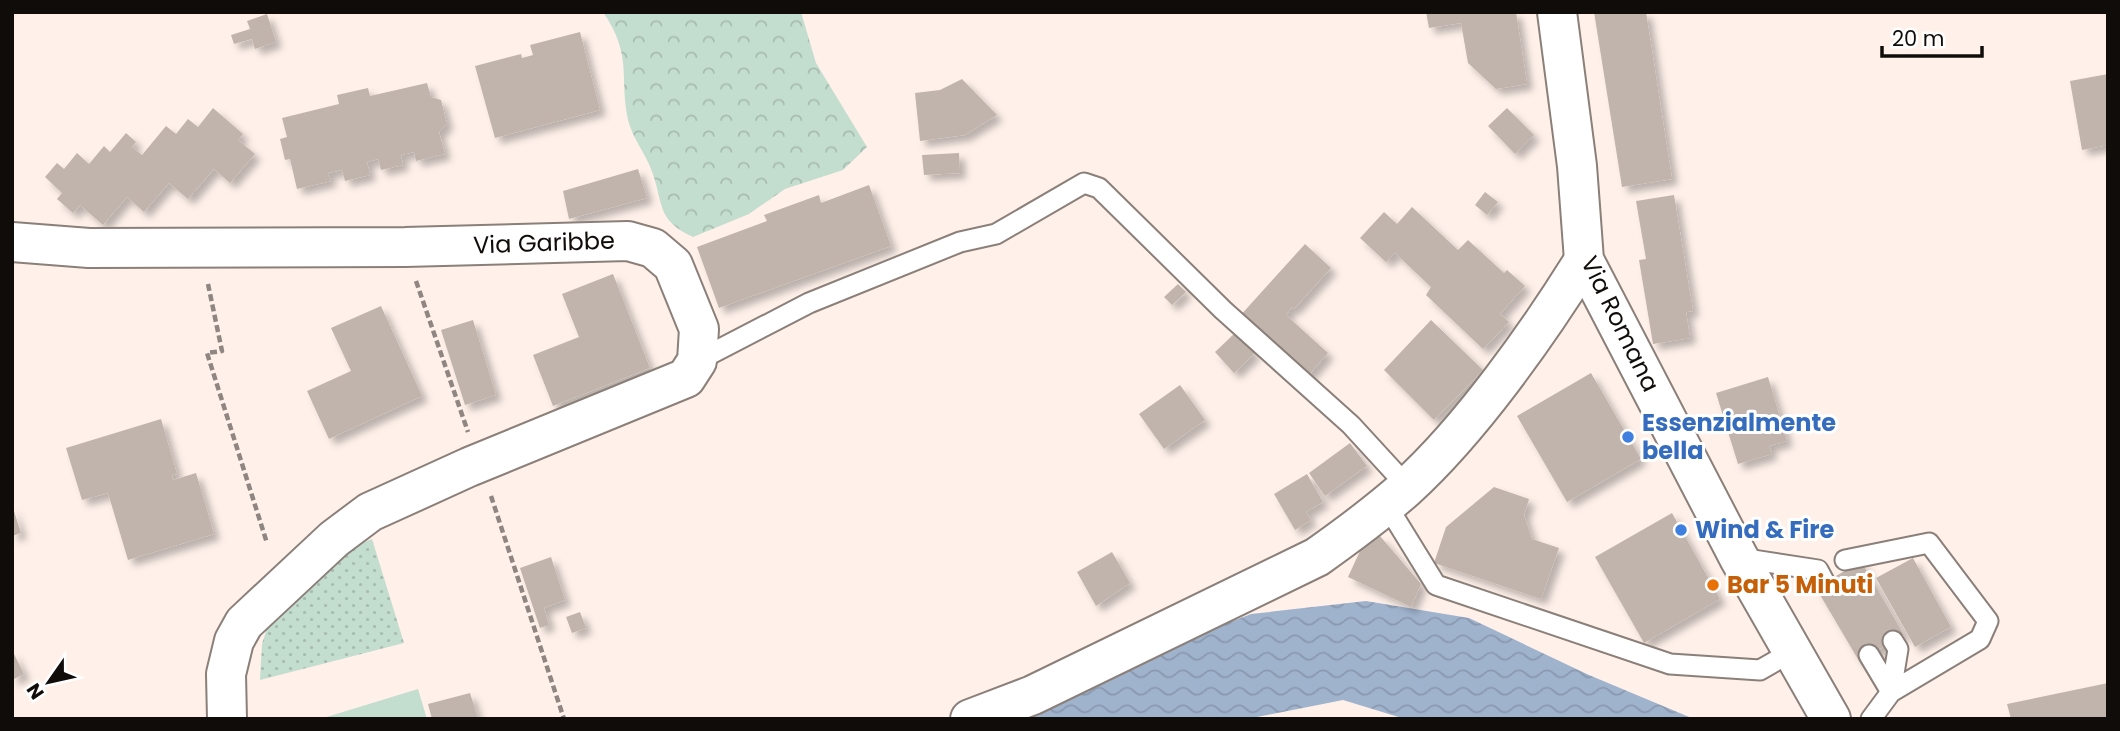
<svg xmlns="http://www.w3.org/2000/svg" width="2120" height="731" viewBox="0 0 2120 731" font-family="Poppins,sans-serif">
  <defs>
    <pattern id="forest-crowns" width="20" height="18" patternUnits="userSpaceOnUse" patternTransform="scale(1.75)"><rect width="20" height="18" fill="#c3ddce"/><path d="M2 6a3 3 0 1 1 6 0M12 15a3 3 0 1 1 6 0" fill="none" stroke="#a6bcb0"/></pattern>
    <pattern id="park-dots" width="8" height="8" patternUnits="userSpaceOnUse" patternTransform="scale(1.75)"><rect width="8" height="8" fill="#c3ddce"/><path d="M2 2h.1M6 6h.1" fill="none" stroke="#a6bcb0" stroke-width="1.8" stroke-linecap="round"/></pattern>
    <pattern id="water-waves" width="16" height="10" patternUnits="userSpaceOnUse" patternTransform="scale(1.75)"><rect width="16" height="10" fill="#a0b3cd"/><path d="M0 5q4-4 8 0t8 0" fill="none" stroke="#8999af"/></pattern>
    <filter id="shadow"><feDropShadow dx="6" dy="6" stdDeviation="3.5" flood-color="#0004"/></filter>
  </defs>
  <rect width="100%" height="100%" fill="#fff1ea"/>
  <path fill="#c3ddce" d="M418 689 427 719H320Z"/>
  <path fill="url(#forest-crowns)" d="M603 12H801L816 63 867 147 843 170 785 189 749 214 693 237C655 220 664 202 651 169 645 153 632 137 628 120 619 76 633 56 603 12Z"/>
  <path fill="url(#park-dots)" d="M372 539 404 643 260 680 262 644 268 625 342 551Z"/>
  <path fill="url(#water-waves)" d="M1366 601 1469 618 1589 675 1694 719H1405L1343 700 1247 719H1011L1189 638 1251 614Z"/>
  <path fill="#c1b4ad" filter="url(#shadow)" d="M1426 12H1516L1527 84 1496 89 1468 63 1461 23 1429 28Z
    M1594 12H1646L1672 179 1622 187Z
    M267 14 276 42 255 49 252 39 234 44 231 35 250 29 247 21Z
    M580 32 600 110 495 138 475 66 521 54 522 58 533 55 530 45Z
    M2108 74V145L2082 150 2070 81Z
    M962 79 997 115 965 135 920 141 915 93 940 90Z
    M427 83 431 97 441 100 447 124 439 132 445 154 416 161 414 152 401 155 403 165 381 170 378 159 367 162 370 175 345 181 342 170 328 173 331 181 297 189 290 159 285 160 280 139 287 137 282 118 339 104 337 95 368 88 370 96Z
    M213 108 243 134 238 140 255 154 230 183 214 169 188 199 169 183 144 212 127 197 103 225 80 205 73 213 57 199 62 193 45 177 57 163 64 169 77 153 89 164 104 146 110 152 126 133 136 142 132 147 142 155 166 126 176 134 188 119 198 127Z
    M1507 108 1534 135 1515 154 1488 126Z
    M959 153 960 173 924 175 922 155Z
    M638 169 647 198 569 219 563 191Z
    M869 185 891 246 719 308 697 247 767 221 764 215 819 195 821 203Z
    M1485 192 1498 202 1487 215 1475 205Z
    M1674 195 1693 311 1686 312 1690 338 1653 344 1639 260 1646 259 1636 201Z
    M1412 207 1458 250 1468 240 1504 273 1507 270 1525 286 1500 314 1509 322 1483 349 1426 295 1431 287 1395 253 1386 262 1360 238 1384 212 1397 224Z
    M1305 244 1331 268 1294 309 1292 307 1286 315 1328 353 1307 377 1239 317Z
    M613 274 650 368 553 406 533 355 579 337 562 294Z
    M1178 284 1186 292 1172 305 1164 297Z
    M381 306 422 396 329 439 307 391 351 371 331 328Z
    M473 320 496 395 465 405 441 330Z
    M1431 320 1483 370 1434 420 1384 370Z
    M1235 333 1255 353 1234 373 1215 352Z
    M1591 373 1641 459 1567 502 1517 416Z
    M1768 377 1787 441 1769 446 1772 454 1738 464 1716 393Z
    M1180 385 1205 420 1164 449 1139 414Z
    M161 419 177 474 172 475 173 480 196 473 214 534 128 560 108 493 82 500 66 448Z
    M1350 443 1367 466 1325 496 1309 473Z
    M1307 474 1323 502 1306 512 1311 520 1295 530 1274 494Z
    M1494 487 1529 499 1524 515 1532 539 1559 548 1541 599 1434 563 1446 527Z
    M12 505 21 533 12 536Z
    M1672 513 1720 599 1644 643 1595 557Z
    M1380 536 1421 584 1411 607 1348 577 1360 551Z
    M1112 552 1130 583 1096 606 1077 572Z
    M551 557 565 600 544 608 549 625 540 628 520 568Z
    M1913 558 1951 627 1915 647 1876 578Z
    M1861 561 1904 635 1859 661 1816 588Z
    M580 612 586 628 572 633 566 617Z
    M12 650 24 674 12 680Z
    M2108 683V719H2011L2007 704Z
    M470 693 478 719H432L428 704Z"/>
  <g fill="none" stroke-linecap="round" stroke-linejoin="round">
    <defs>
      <path id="service" d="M697 361 809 303 960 242 996 234 1084 183 1099 188 1223 310 1351 425 1407 486
        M1386 504 1436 585 1670 664 1760 670 1793 651
        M1740 558 1818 570 1825 583
        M1845 560 1929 543 1988 621 1980 639 1891 692
        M1869 655 1891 692 1871 719
        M1891 692 1898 649 1893 641"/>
      <path id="minor" d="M12 242 89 248 405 247 628 241 653 248 673 265 699 329 697 361 686 378 469 467 370 512 334 539 244 623 234 641 226 674 227 719
        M970 719 1033 695 1317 557C1348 535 1378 513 1406 488 1470 430 1538 334 1584 260"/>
      <path id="tertiary" d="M1557 12 1577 166 1584 260 1739 558 1831 719"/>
    </defs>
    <use href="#service" stroke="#8b7f79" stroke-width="23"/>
    <use href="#minor" stroke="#8b7f79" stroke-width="42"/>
    <use href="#tertiary" stroke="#8b7f79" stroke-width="42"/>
    <path stroke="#8f8681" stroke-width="4.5" stroke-dasharray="7 3.5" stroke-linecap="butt" d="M416 281 468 432
      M208 284 222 351 207 353 267 543
      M491 496 564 719"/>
    <use href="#service" stroke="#fff" stroke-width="19"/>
    <use href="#minor" stroke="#fff" stroke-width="38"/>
    <use href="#tertiary" stroke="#fff" stroke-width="38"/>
  </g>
  <g fill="#3f7fe0" stroke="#fff" stroke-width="2.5">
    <circle cx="1628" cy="437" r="7"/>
    <circle cx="1681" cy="530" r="7"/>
  </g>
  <circle fill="#e8710a" stroke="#fff" stroke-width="2.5" cx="1713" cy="585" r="7"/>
  <g text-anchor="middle" stroke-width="6" stroke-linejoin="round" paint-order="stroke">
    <g font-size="24" fill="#100c0a" stroke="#fff">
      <text transform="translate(544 243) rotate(-2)" y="8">Via Garibbe</text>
      <text transform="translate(1620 324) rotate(64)" y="8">Via Romana</text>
    </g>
    <g font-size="24" font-weight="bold" fill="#366cbe" stroke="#fff" text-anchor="start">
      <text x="1642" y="431">Essenzialmente<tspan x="1642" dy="28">bella</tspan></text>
      <text x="1695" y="538">Wind &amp; Fire</text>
    </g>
    <g font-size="24" font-weight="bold" fill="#c56008" stroke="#fff" text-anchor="start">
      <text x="1727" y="593">Bar 5 Minuti</text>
    </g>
  </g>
  <rect width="2120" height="731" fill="none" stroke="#100c0a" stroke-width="28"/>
  <g transform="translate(49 682) rotate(236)" stroke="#ffffff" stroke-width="5" paint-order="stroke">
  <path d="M0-5L12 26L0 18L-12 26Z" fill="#100c0a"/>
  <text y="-10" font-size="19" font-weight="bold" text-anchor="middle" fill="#100c0a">N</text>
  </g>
  <path d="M1882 46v10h100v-10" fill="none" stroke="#100c0a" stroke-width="3.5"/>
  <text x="1892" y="46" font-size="21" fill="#100c0a" stroke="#ffffff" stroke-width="5" paint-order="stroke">20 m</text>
</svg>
